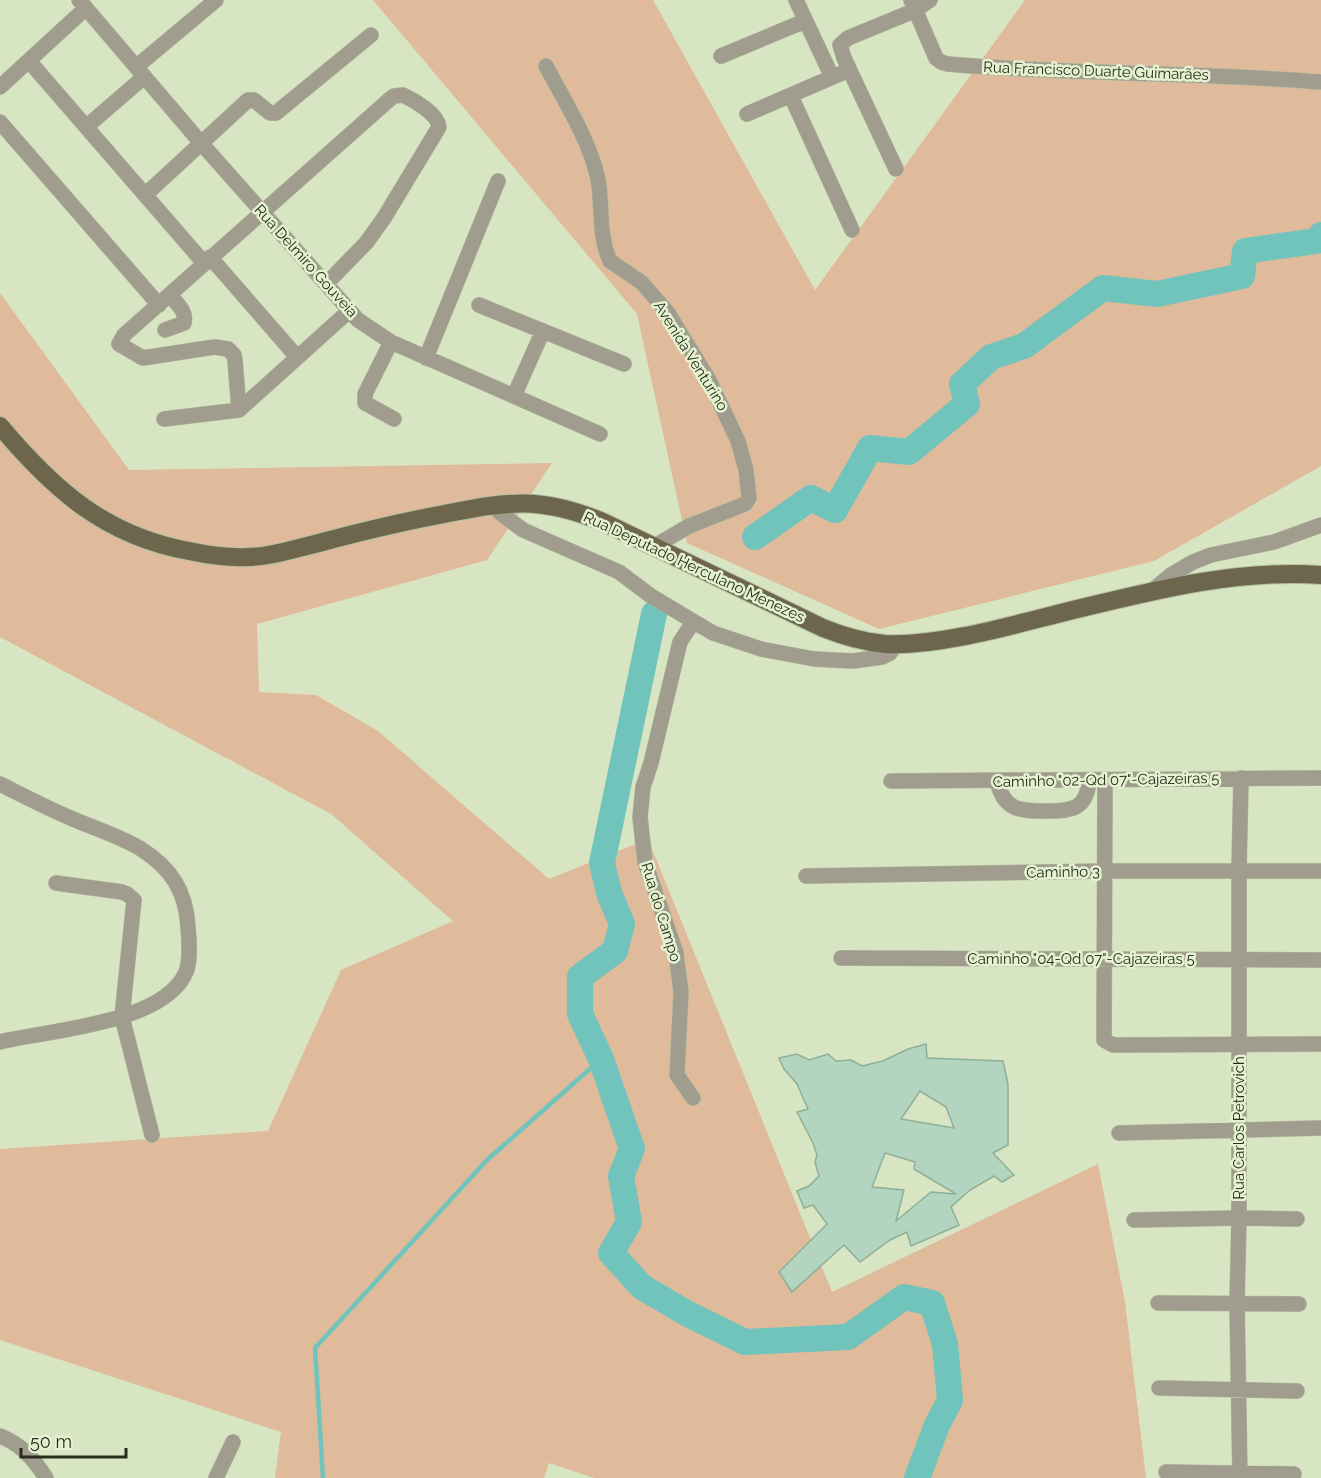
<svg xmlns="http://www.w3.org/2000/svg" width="1321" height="1478" viewBox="0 0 1321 1478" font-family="Raleway,sans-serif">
  <rect width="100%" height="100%" fill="#d8e5c3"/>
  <path fill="#dfba9b" d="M373 0H653L815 290 1025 0H1321V466L1154 561 879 629 687 543 637 314Z
    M0 293 129 470 552 463 487 560 257 624 259 692 316 695 378 731 549 879 648 839 832 1292 1098 1164 1125 1302 1146 1478H594L549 1463 544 1478H275L281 1432 0 1340V1149L268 1131 341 970 453 921 331 814 0 637Z"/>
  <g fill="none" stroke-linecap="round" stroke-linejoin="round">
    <path stroke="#70c4bc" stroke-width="4.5" d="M323 1478 315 1348 487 1160 601 1059"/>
    <path stroke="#70c4bc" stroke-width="26" d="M755 537 811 498 835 510 870 448 909 452 967 404 962 384 991 357 1024 346 1103 288 1157 294 1242 276 1245 251 1316 241 1321 235
      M654 614 602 863 609 893 622 924 615 951 580 977V1014L601 1059 632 1149 621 1176 629 1222 611 1253 642 1287 688 1314 745 1342 848 1337 904 1297 932 1303 945 1344 950 1400 937 1425 917 1478"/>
  </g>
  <path fill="#b3d4be" stroke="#8eaf99" stroke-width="1.5" fill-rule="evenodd" d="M926 1044 927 1058 1003 1061 1008 1084V1145L993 1153 1014 1175 1002 1182 994 1176 970 1190 951 1207 959 1225 911 1246 907 1232 890 1240 860 1262 844 1245 792 1292 779 1272 827 1224 813 1205 804 1208 797 1191 809 1186 819 1176 815 1162 817 1155 813 1143 797 1112 808 1109 797 1084 784 1069 779 1058 797 1054 809 1060 828 1054 836 1061 851 1060 862 1066 883 1061 908 1049ZM920 1091 946 1107 954 1128 901 1119ZM885 1153 915 1162 914 1169 956 1194 931 1192 896 1221 904 1190 872 1187Z"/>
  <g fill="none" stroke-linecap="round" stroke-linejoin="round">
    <defs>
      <path id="minor" d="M79 0 201 143 358 320 391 342 600 434
        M796 0 832 77
        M911 0 936 58 941 62 948 64C1072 75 1197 72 1321 82
        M721 56 805 21
        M29 61 204 263
        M546 66C565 102 589 139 598 179 603 207 598 235 610 261L641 282 650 292 668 313 709 380 738 441 746 470 749 498 745 504 689 526 655 546
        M136 67 216 0
        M0 87 86 8
        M791 96 852 230
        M747 114 849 70
        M0 122 159 305
        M86 127 144 77
        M896 169 844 58 840 45 848 38 916 10 930 0
        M145 195 248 100H254L270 113H276L371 35
        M210 257 297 357
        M327 283 366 243 384 218 439 127C438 114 414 100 403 95L394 96 390 99 124 335 119 344 143 358 201 349 215 347 228 349 234 355 235 361 239 410 349 311
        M479 305 624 364
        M165 330 184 323C187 311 176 303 170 295
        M391 342 365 394V403L394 419
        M426 358 498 181
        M514 396 542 333
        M164 419 239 410
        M494 504 499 512 523 530 619 572 651 596 713 633 761 649 814 659 853 661 882 657 890 653 897 643
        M1153 590 1171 575 1193 562 1211 555 1274 542 1321 525
        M693 622 680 642 651 763 643 787 640 817 645 862 676 953 681 992 677 1075 693 1098
        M1105 780 1104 1040 1113 1045 1321 1044
        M891 781 1321 778
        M997 781C1004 811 1020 811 1047 811 1072 811 1087 809 1089 780
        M0 784C22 795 43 806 66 816 90 827 118 835 141 849 171 868 186 891 188 927 189 940 191 959 186 972 164 1024 48 1030 0 1042
        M806 876 1104 871H1321
        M56 883 122 892 127 894 134 900 122 1017 152 1135
        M841 958 1321 960
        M1119 1133 1321 1128
        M1134 1220 1239 1218 1297 1219
        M1158 1303 1299 1304
        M1159 1388 1297 1391
        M0 1436C21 1444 34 1459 46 1478
        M1166 1472 1294 1474
        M216 1478 233 1442
        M1240 1478 1237 1303 1239 1218V870L1241 778"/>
      <path id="major" d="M0 426C53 489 105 536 189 551 208 555 228 558 248 557 270 557 293 549 315 544 356 533 397 523 439 515 506 502 538 495 603 522L823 628C843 636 863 642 885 644 939 647 1016 624 1069 611 1152 591 1235 569 1321 575"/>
    </defs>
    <use href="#minor" stroke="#b5c0a2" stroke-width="16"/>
    <use href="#major" stroke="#b5c0a2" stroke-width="20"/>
    <use href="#minor" stroke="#a19d8e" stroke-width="15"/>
    <use href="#major" stroke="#6e664c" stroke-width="18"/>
  </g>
  <g text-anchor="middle" stroke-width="5" stroke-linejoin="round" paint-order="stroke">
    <g font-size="15" fill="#272c1f" stroke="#e5f2d0">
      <text transform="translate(1096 71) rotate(2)" y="5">Rua Francisco Duarte Guimarães</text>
      <text transform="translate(306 261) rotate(48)" y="5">Rua Delmiro Gouveia</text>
      <text transform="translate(691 356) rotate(58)" y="5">Avenida Venturino</text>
      <text transform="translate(694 567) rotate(25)" y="5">Rua Deputado Herculano Menezes</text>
      <text transform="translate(1106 780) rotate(-1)" y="5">Caminho "02-Qd 07"-Cajazeiras 5</text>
      <text transform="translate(1063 872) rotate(-1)" y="5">Caminho 3</text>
      <text transform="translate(661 912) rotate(73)" y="5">Rua do Campo</text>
      <text x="1081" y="964">Caminho "04-Qd 07"-Cajazeiras 5</text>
      <text transform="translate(1239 1128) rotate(-90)" y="5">Rua Carlos Petrovich</text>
    </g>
  </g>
  <path d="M21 1448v9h105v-9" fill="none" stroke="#272c1f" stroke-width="3"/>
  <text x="30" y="1448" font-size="18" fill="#272c1f" stroke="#e5f2d0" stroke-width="4.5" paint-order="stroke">50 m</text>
</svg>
